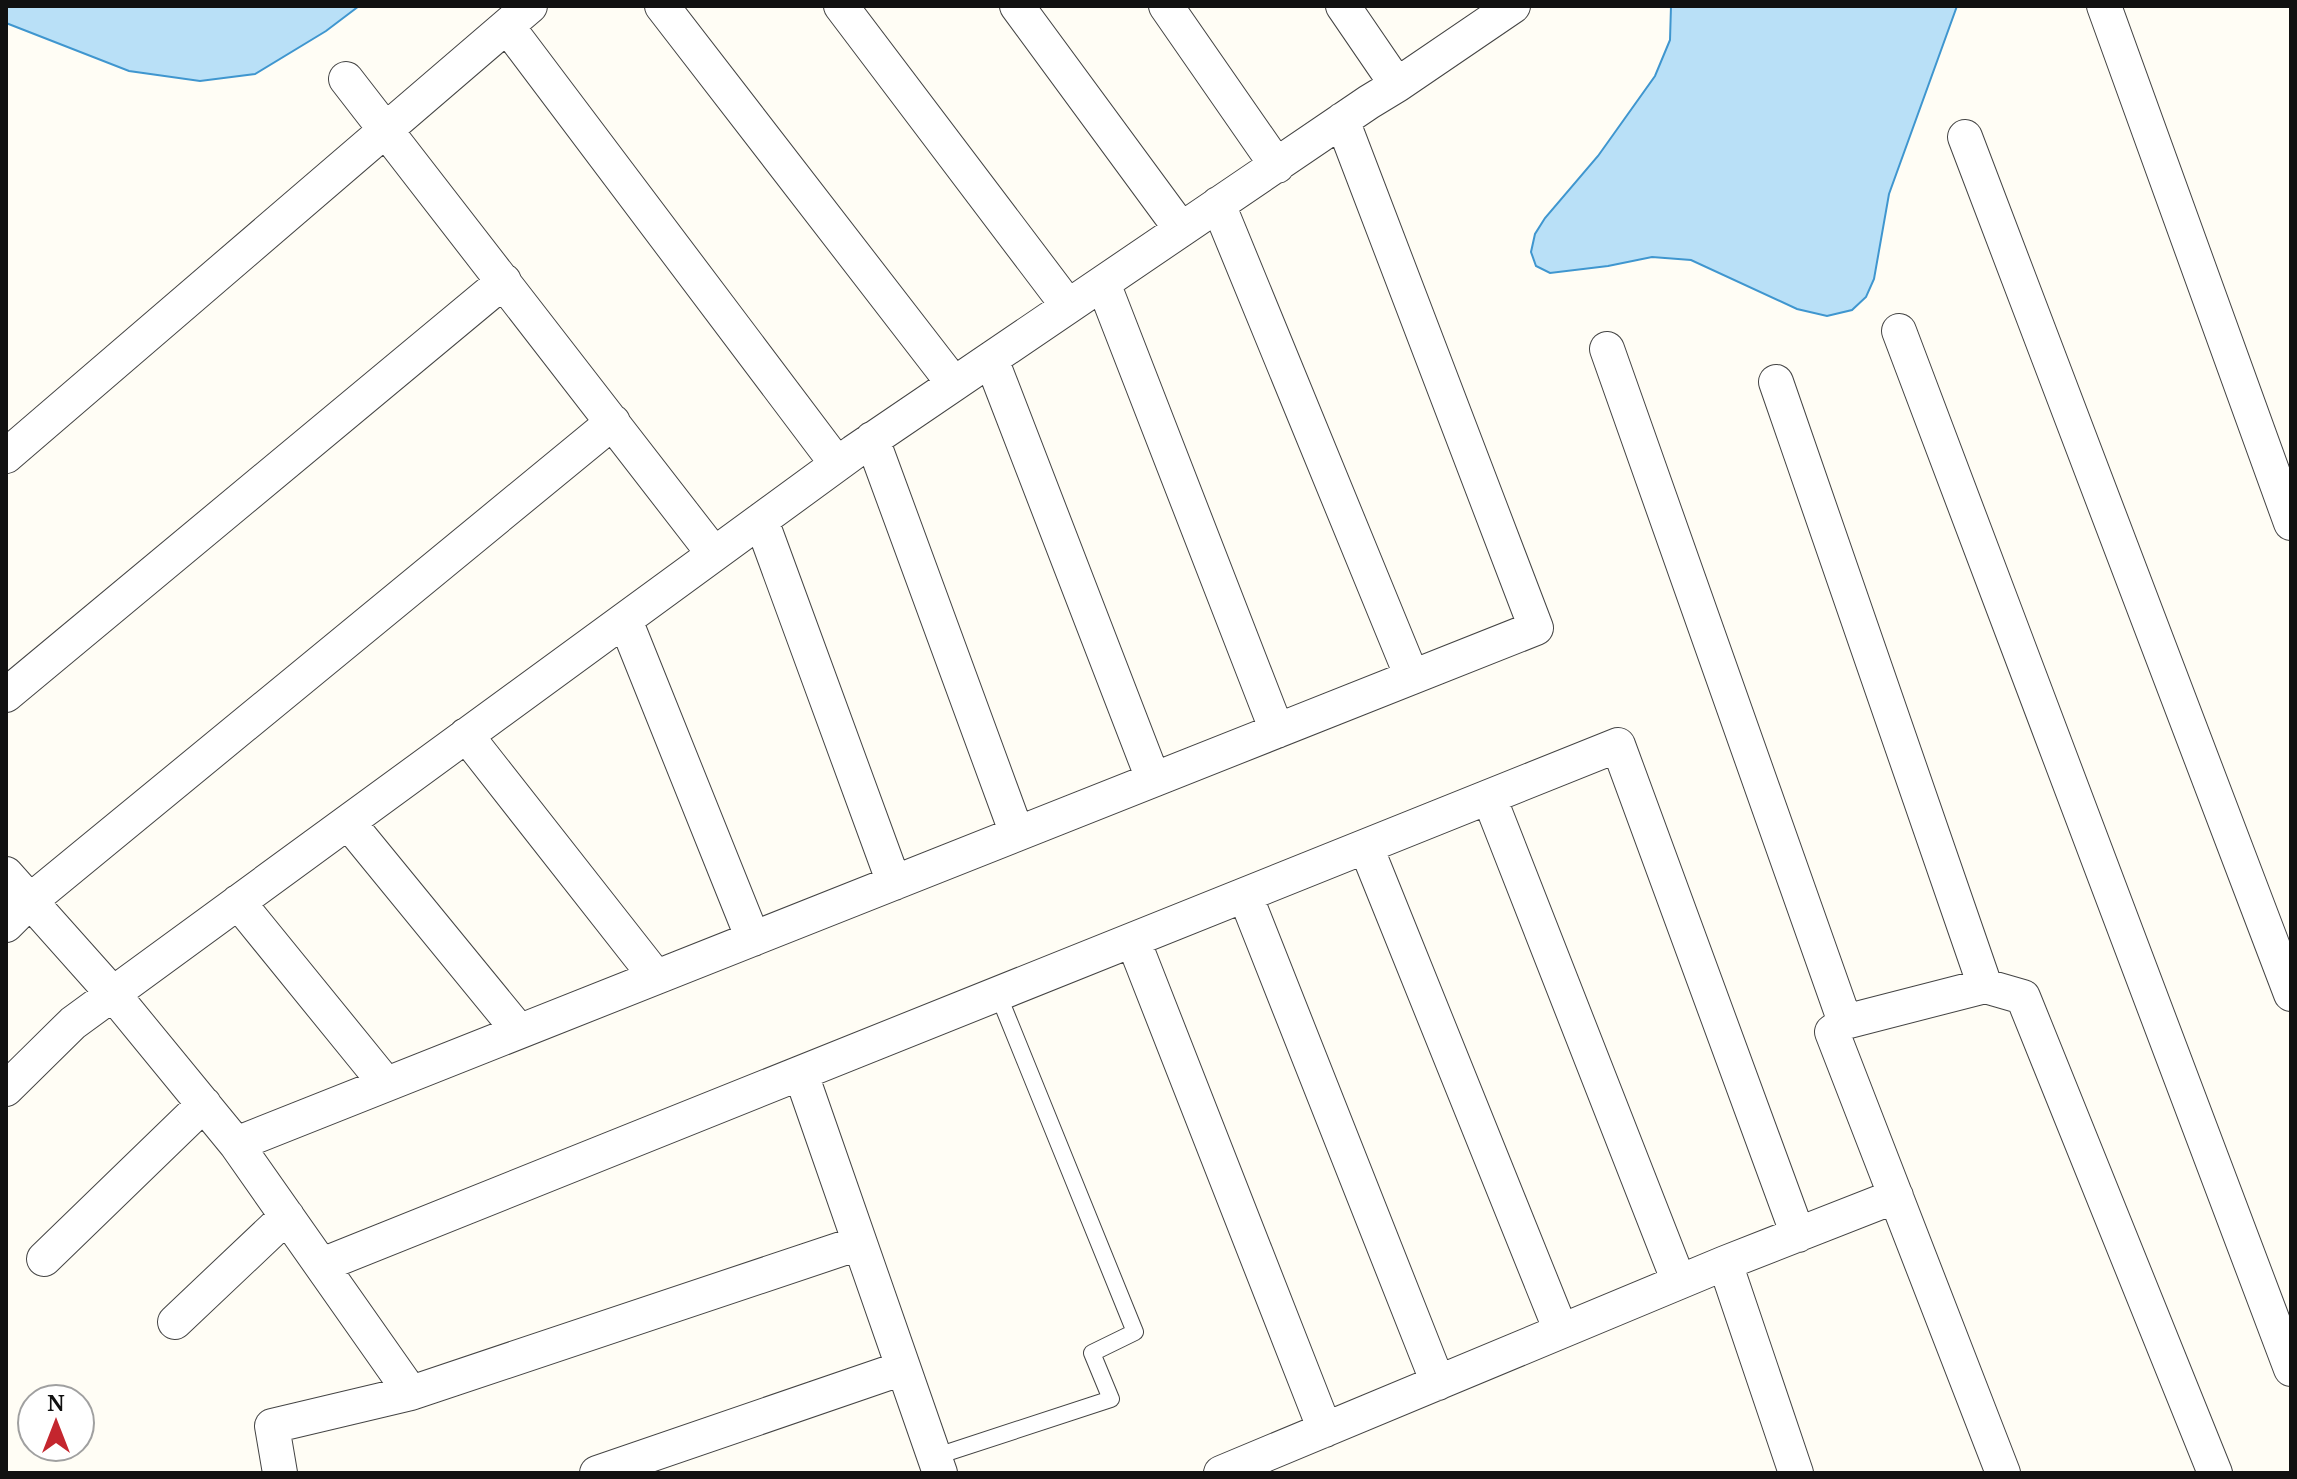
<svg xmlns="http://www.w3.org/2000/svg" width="2297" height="1479" viewBox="0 0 2297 1479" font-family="'Noto Serif',serif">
  <rect width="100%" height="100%" fill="#fffdf5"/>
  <path fill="#b9e0f7" stroke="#3f96cf" stroke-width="2" d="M6 6H359L326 31 255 74 200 81 129 71 6 23Z
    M1671 6H1957L1889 194 1874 279 1866 297 1852 310 1827 316 1797 309 1691 260 1652 257 1608 266 1550 273 1536 266 1531 252 1535 234 1545 218 1598 156 1655 76 1670 40Z"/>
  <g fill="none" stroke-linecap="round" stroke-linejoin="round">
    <defs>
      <path id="service" d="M934 1457 1111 1399 1092 1353 1135 1332 998 994"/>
      <path id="minor" d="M662 6 954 384
        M841 6 1068 306
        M1017 6 1181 229
        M1166 6 1277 166
        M2104 6 2291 523
        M507 26 837 464
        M346 79 714 554
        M1397 85 1513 6
        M1965 137 2291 994
        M1218 204 1412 677
        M1103 283 1277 731
        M1899 331 2291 1369
        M1607 349 1845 1022
        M991 359 1153 779
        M1776 382 1985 986
        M872 439 1017 834
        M6 456 530 6
        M761 520 894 883
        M625 620 753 939
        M6 695 504 281
        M466 735 656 977
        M1489 797 1679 1282
        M348 822 519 1031
        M1366 847 1561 1331
        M6 874 113 994 236 1144 411 1393 859 1243
        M1245 895 1438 1383
        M238 902 386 1084
        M6 925 30 901 613 422
        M1133 940 1325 1430
        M801 1074 940 1473
        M6 1089 73 1023 854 452 1369 102 1397 85 1343 6
        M236 1144 1536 628 1342 120
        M44 1259 204 1104
        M1725 1263 1796 1473
        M322 1265 1618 745 1798 1235
        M175 1322 287 1216
        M280 1473 272 1426 411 1393
        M597 1473 903 1368
        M1221 1473 1725 1263 1896 1196
        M2003 1473 1832 1032 1845 1022 1985 986 2023 997 2215 1473"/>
    </defs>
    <use href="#service" stroke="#444" stroke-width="18"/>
    <use href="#minor" stroke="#444" stroke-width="36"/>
    <use href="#service" stroke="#fff" stroke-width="16"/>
    <use href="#minor" stroke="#fff" stroke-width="34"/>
  </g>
  <rect width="2297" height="1479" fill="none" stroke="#111111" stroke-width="16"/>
  <g transform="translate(56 1423)"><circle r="38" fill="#ffffff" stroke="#a0a0a0" stroke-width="2"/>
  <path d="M0-6L14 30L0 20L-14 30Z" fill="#c4262e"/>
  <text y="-12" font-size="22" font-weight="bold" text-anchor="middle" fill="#111111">N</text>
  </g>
</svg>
